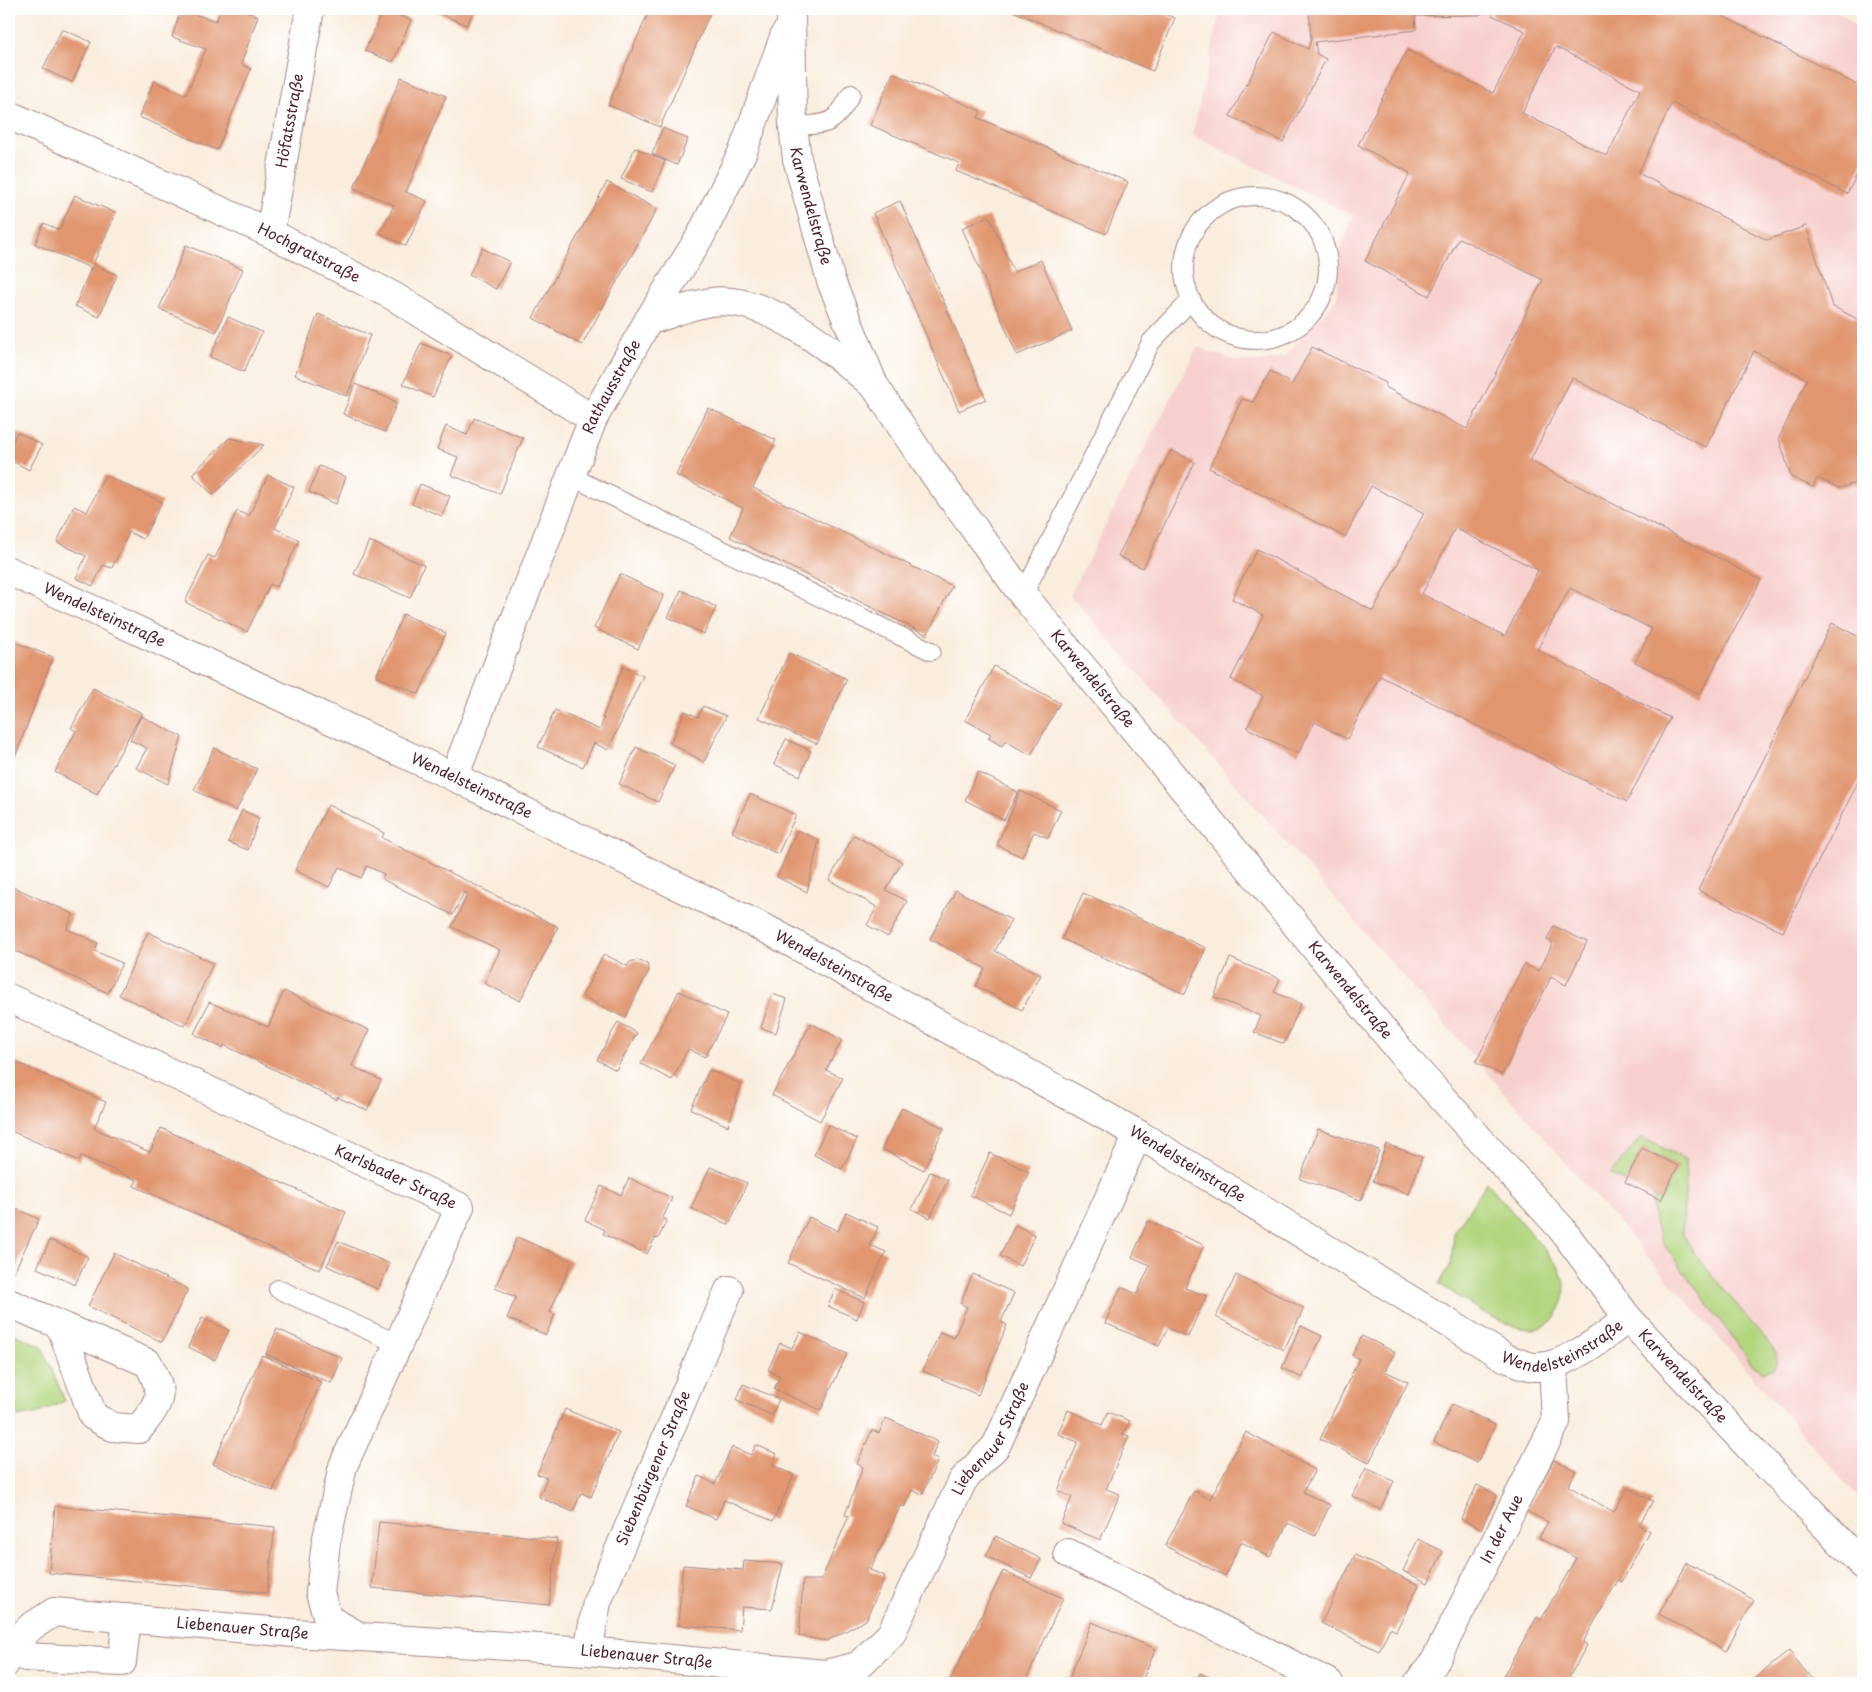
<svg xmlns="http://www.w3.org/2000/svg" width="1872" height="1692" viewBox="0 0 1872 1692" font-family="'Playpen Sans',sans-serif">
  <rect width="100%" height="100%" fill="#fff"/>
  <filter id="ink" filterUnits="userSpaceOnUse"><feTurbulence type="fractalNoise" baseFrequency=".02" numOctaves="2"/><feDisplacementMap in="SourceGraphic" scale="10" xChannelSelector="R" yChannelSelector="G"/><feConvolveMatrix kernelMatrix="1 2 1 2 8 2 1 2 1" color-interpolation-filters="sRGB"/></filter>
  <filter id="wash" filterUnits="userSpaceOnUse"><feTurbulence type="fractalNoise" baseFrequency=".0096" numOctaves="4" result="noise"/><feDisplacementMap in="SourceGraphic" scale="20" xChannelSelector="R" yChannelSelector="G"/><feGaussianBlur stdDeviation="1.12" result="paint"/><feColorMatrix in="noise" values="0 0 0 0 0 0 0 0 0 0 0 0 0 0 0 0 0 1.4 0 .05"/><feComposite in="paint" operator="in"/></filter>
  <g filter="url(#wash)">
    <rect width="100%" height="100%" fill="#f9eddd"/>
    <path fill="#f7d0cd" d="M1221 9H1834L1863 30V1503L1070 595 1197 347 1235 361 1260 362 1285 357 1336 300 1340 249 1354 216 1192 135Z"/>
    <path fill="#b2d57e" stroke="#7e7a54" d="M1641 1137 1685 1159 1686 1182 1682 1233 1696 1256 1776 1352V1363L1772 1370 1763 1373 1752 1364 1662 1242 1654 1220 1652 1196 1661 1200 1678 1166 1642 1148 1625 1182 1611 1174Z
      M1487 1182 1559 1267C1566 1286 1568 1297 1557 1314 1532 1355 1466 1300 1439 1284L1451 1264 1454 1233Z
      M9 1332 42 1346 65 1401 38 1413 11 1418 9 1436Z"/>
    <g id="blocks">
      <path fill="#e19670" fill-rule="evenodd" d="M221 9H240L258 16 241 64 251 69 217 150 139 117 154 81 186 95 206 49 172 37 181 10 216 21Z
        M383 9 411 20 393 62 365 51Z
        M428 9H474L467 25Z
        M650 9H712L660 127 608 105Z
        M1008 9H1153L1175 18 1153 71Z
        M1309 9H1481L1480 15 1415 16 1416 30 1315 42 1317 54 1326 59 1283 142 1230 116 1274 32 1308 49 1311 39Z
        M1496 9H1709L1863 88V162L1847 194 1672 103 1638 173 1767 240 1806 226 1832 306 1863 322V481L1840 488 1817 478 1813 487 1791 477 1779 438 1807 379 1754 351 1706 447 1572 378 1530 461 1761 580 1700 694 1635 662 1652 629 1570 588 1537 650 1670 718 1627 802 1380 676 1347 739 1315 722 1298 754 1247 728 1263 696 1231 679 1263 615 1232 599 1257 549 1373 611 1424 513 1371 486 1345 537 1209 468 1242 399 1253 402 1270 371 1292 384 1312 347 1386 383 1385 387 1467 429 1543 280 1459 238 1429 296 1365 261 1410 173 1358 145 1407 50 1493 93 1525 31 1492 15ZM1556 47 1640 90 1607 156 1522 113ZM1455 528 1538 570 1505 636 1422 594Z
        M62 29 91 42 72 82 43 69Z
        M893 73 981 111 978 118 1128 182 1106 234 956 171 959 163 870 125Z
        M401 77 446 96 406 192 427 201 406 246 380 233 394 205 354 188Z
        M663 128 688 139 677 165 652 154Z
        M635 148 665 161 652 192 621 179Z
        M607 182 657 209 582 345 533 318Z
        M75 195 116 213 93 264 117 275 99 317 75 306 91 268 35 244 44 223 59 230Z
        M900 201 986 399 959 411 873 213Z
        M989 216 1014 272 1041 260 1072 331 1017 355 962 228Z
        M186 245 243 269 216 332 159 309Z
        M482 248 510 262 496 289 469 275Z
        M318 314 370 335 347 396 295 375Z
        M228 317 262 332 244 372 210 357Z
        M421 343 452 356 433 397 403 384Z
        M355 384 397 402 385 432 343 414Z
        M708 408 776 440 753 488 952 586 927 635 730 537 743 508 676 475Z
        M474 418 523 438 500 494 451 475 458 457 437 449 446 426 467 435Z
        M17 432 42 445 29 470 9 459V450Z
        M229 438 264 445 213 495 192 474Z
        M1171 450 1195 462 1143 568 1118 556Z
        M319 466 346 477 336 504 309 492Z
        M105 475 162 502 143 539 129 532 112 568 103 565 93 586 76 578 86 556 57 542 74 506 87 512Z
        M268 475 294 487 275 528 299 540 277 587 270 584 247 632 185 602 208 555 215 558 237 511 249 516Z
        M420 484 450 496 442 516 412 504Z
        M369 541 424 565 410 598 354 574Z
        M620 574 664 595 638 649 594 628Z
        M681 590 716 607 704 634 668 617Z
        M403 614 446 633 419 694 376 676Z
        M1832 623 1863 639V772L1783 932 1698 890Z
        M9 640 53 657 15 757 9 754Z
        M789 653 847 679 817 744 759 718Z
        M994 666 1060 703 1031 755 1005 741 1002 746 988 738 991 734 965 720Z
        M623 667 643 676 608 750 594 743 583 767 538 747 555 710 600 730 604 718H602Z
        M93 688 142 713 97 794 55 772 76 731 71 728Z
        M703 706 726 716 704 762 670 743 685 711 698 717Z
        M141 716 182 737 168 784 136 768 147 748 130 740Z
        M786 739 811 751 800 776 774 764Z
        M636 747 675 765 658 802 619 784Z
        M214 748 257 769 236 811 194 790Z
        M978 772 1018 792 1004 820 965 800Z
        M1020 791 1061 810 1048 838 1034 832 1022 857 997 845Z
        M750 794 796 815 778 854 732 832Z
        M328 805 384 833 382 838 558 927 520 1001 484 983 500 950 452 927 468 894 464 892 453 915 382 879 384 874 367 866 361 878 339 867 329 887 295 870Z
        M242 810 259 818 248 850 228 842Z
        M797 830 819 840 807 892 777 877Z
        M854 835 902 862 886 890 907 901 888 937 867 925 877 907 829 880Z
        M9 885 73 914 67 929 98 943 95 951 122 963 108 993 9 948Z
        M956 890 1011 920 995 951 1041 975 1022 1010 976 986 985 968 930 939Z
        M1083 893 1206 948 1185 994 1062 939Z
        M1554 926 1587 942 1566 985 1551 977 1502 1075 1476 1062 1524 964 1539 971 1553 943 1547 940Z
        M148 932 213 963 185 1026 119 995Z
        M604 954 627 966 630 962 637 960 647 964 649 970 625 1018 582 996Z
        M1230 958 1280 979 1274 992 1301 1004 1284 1044 1254 1032 1261 1016 1214 997Z
        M284 991 369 1030 352 1066 381 1080 367 1110 337 1097V1100L224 1045 223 1048 194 1034 209 1002 268 1027Z
        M679 991 727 1015 705 1057 688 1049 672 1080 641 1064Z
        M772 994 787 999 776 1033 761 1028Z
        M618 1022 637 1033 616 1070 597 1060Z
        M811 1023 842 1040 826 1070 843 1078 820 1121 772 1095Z
        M9 1059 106 1102 94 1128 107 1134 150 1152 161 1128 346 1212 320 1270 134 1186 137 1180 81 1156 79 1161 9 1130Z
        M709 1070 741 1084 728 1126 691 1109Z
        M902 1108 944 1128 924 1170 882 1149Z
        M828 1125 857 1139 842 1169 814 1155Z
        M1318 1129 1379 1150 1361 1200 1300 1179Z
        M1386 1144 1422 1157 1409 1194 1373 1181Z
        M1642 1148 1678 1166 1661 1200 1625 1182Z
        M990 1153 1029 1172 1009 1214 970 1195Z
        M710 1167 747 1183 729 1225 691 1208Z
        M930 1172 948 1180 930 1218 912 1209Z
        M629 1178 672 1198 663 1218 667 1220 658 1239 655 1238 647 1254 603 1234 605 1230 585 1220 601 1186 621 1195Z
        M9 1205 39 1219 14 1272 9 1269Z
        M846 1212 878 1227 870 1245 886 1252 865 1298 788 1263 809 1217 838 1231Z
        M1148 1221 1204 1245 1185 1288 1206 1296 1188 1337 1168 1328 1159 1346 1105 1323 1121 1287 1137 1294 1150 1265 1132 1257Z
        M1015 1225 1035 1235 1020 1266 1000 1256Z
        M517 1237 572 1261 550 1312 555 1314 546 1335 507 1318 516 1297 495 1288Z
        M50 1240 88 1257 75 1285 37 1268Z
        M338 1241 390 1264 378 1289 327 1266Z
        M114 1253 188 1289 162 1342 88 1306Z
        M973 1274 1014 1293 1001 1322 1007 1325 978 1395 923 1371 940 1332 954 1338 967 1307 960 1303Z
        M1236 1275 1304 1308 1284 1350 1216 1317Z
        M835 1289 864 1302 857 1319 828 1306Z
        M202 1318 229 1330 215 1360 188 1347Z
        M1301 1326 1322 1336 1302 1378 1282 1368Z
        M277 1329 342 1358 331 1383 266 1354Z
        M800 1332 847 1354 821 1410 774 1389 780 1376 768 1370 780 1343 792 1348Z
        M1362 1336 1395 1352 1385 1371 1408 1382 1369 1463 1320 1439 1359 1359 1352 1355Z
        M262 1355 321 1382 273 1491 213 1464Z
        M743 1384 779 1399 772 1415 737 1400Z
        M1452 1404 1495 1425 1477 1463 1434 1442Z
        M565 1409 619 1432 591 1497 581 1493 573 1512 539 1497 547 1478 537 1474Z
        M1068 1410 1102 1425 1108 1412 1130 1421 1123 1434 1129 1436 1106 1489 1120 1494 1100 1540 1061 1523 1072 1497 1058 1491 1078 1442 1058 1434Z
        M886 1418 938 1442 932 1457 938 1460 922 1495 912 1490 904 1507 901 1505 875 1559 870 1570 885 1576 866 1620 827 1641 799 1636 803 1580H821L849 1516 845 1515 863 1467 857 1464 872 1430 879 1433Z
        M1246 1432 1315 1470 1303 1492 1330 1505 1315 1536 1288 1523 1270 1557 1241 1542 1225 1576 1165 1546 1194 1491 1210 1499Z
        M756 1445 777 1454 772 1465 794 1475 773 1521 724 1500 716 1519 686 1506 699 1476 715 1484 732 1447 751 1455Z
        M1554 1460 1576 1471 1568 1486 1614 1512 1627 1488 1653 1501 1639 1525 1649 1531 1622 1582 1618 1580 1583 1642 1587 1645 1566 1683H1499L1537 1617 1541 1620 1576 1558 1539 1538 1548 1522 1526 1511Z
        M1366 1468 1394 1481 1380 1509 1352 1496Z
        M1477 1485 1497 1495 1481 1529 1461 1519Z
        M55 1506 275 1527 267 1593 49 1573Z
        M379 1522 557 1539 549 1605 372 1588Z
        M996 1536 1041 1559 1031 1578 986 1556Z
        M1418 1539 1443 1551 1428 1583 1403 1571Z
        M1355 1555 1419 1585 1396 1631 1390 1628 1379 1651 1321 1623Z
        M744 1561 783 1564 772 1609 742 1607 740 1630 678 1625 683 1565 743 1570Z
        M1687 1563 1754 1600 1726 1651 1659 1614Z
        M1003 1571 1063 1598 1036 1659 1024 1683H949Z
        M1092 1622 1156 1649 1141 1683H1067Z
        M1789 1651 1815 1683H1753L1752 1681Z
        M1200 1673 1223 1683H1195Z"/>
    </g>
  </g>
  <g filter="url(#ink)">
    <use href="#blocks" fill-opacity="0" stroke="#a28684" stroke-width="1"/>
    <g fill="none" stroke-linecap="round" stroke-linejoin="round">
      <defs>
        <path id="lane" d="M793 126C827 124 834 127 851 94
          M1184 268a72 72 0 1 1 144 0a72 72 0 1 1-144 0Z
          M570 476 931 651
          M1023 595 1151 342 1190 301
          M278 1289 398 1344
          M9 1667 10 1646"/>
        <g id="street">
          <path id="s1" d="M791 17 793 126 797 159 831 281 874 385 923 459 1023 595 1412 1065 1561 1228 1628 1318 1750 1448 1863 1565"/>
          <path id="s2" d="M9 115 270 233 393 296 593 419"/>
          <path id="s3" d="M270 233 310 9"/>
          <path d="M648 321C668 315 690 305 711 302 766 294 833 351 872 384"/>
          <path id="s4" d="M9 571 454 777 772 932 1138 1134 1506 1358C1515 1361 1527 1367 1536 1367 1564 1368 1607 1335 1628 1318"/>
          <path id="s5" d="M454 777 593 419 648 321 701 235 743 151 785 34"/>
          <path id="s6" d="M9 998 460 1207 343 1466 326 1542 320 1593 328 1619 357 1635"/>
          <path d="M9 1303 148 1363C166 1395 160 1402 139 1429L113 1427 93 1416 61 1327"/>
          <path d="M1068 1553 1329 1683"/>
          <path d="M9 1646 25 1657 122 1662 127 1618"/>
          <path id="s7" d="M10 1646 31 1627 54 1612 294 1633 588 1651 825 1674 858 1666 891 1634 963 1480 996 1446 1138 1134"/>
          <path id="s8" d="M588 1651 597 1602 729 1290"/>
          <path id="s9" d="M1418 1683 1434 1663 1556 1422 1553 1365"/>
        </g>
      </defs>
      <use href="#lane" stroke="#a28684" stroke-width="20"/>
      <use href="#street" stroke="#a28684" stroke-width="30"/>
      <use href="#lane" stroke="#fff" stroke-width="18"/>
      <use href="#street" stroke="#fff" stroke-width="28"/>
    </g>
  </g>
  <g text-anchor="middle" stroke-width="4" stroke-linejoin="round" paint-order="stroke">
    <g font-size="15" fill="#4a1f2b" stroke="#fff">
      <text dy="5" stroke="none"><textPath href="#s3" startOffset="114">Höfatsstraße</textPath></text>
      <text dy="5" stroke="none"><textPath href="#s1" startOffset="191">Karwendelstraße</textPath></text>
      <text dy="5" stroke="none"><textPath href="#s2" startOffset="330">Hochgratstraße</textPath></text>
      <text dy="5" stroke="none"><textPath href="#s5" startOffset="421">Rathausstraße</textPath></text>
      <text dy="5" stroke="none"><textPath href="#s4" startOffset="105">Wendelsteinstraße</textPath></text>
      <text dy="5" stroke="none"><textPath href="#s1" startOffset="748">Karwendelstraße</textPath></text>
      <text dy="5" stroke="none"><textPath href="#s4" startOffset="510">Wendelsteinstraße</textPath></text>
      <text dy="5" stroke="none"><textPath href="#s4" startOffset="915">Wendelsteinstraße</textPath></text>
      <text dy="5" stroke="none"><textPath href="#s1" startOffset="1152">Karwendelstraße</textPath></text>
      <text dy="5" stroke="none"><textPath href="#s4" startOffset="1320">Wendelsteinstraße</textPath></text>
      <text dy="5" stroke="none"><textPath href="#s6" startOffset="426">Karlsbader Straße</textPath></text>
      <text dy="5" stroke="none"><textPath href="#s4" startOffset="1755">Wendelsteinstraße</textPath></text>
      <text dy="5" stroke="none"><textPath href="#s1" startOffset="1662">Karwendelstraße</textPath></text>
      <text dy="5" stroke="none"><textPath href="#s7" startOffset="1130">Liebenauer Straße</textPath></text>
      <text dy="5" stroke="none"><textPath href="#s8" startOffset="195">Siebenbürgener Straße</textPath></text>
      <text dy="5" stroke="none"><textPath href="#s9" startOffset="176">In der Aue</textPath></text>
      <text dy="5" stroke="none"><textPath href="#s7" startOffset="245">Liebenauer Straße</textPath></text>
      <text dy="5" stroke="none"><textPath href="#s7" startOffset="650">Liebenauer Straße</textPath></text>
    </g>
  </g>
  <rect width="1872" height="1692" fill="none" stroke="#fff" stroke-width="30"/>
</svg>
